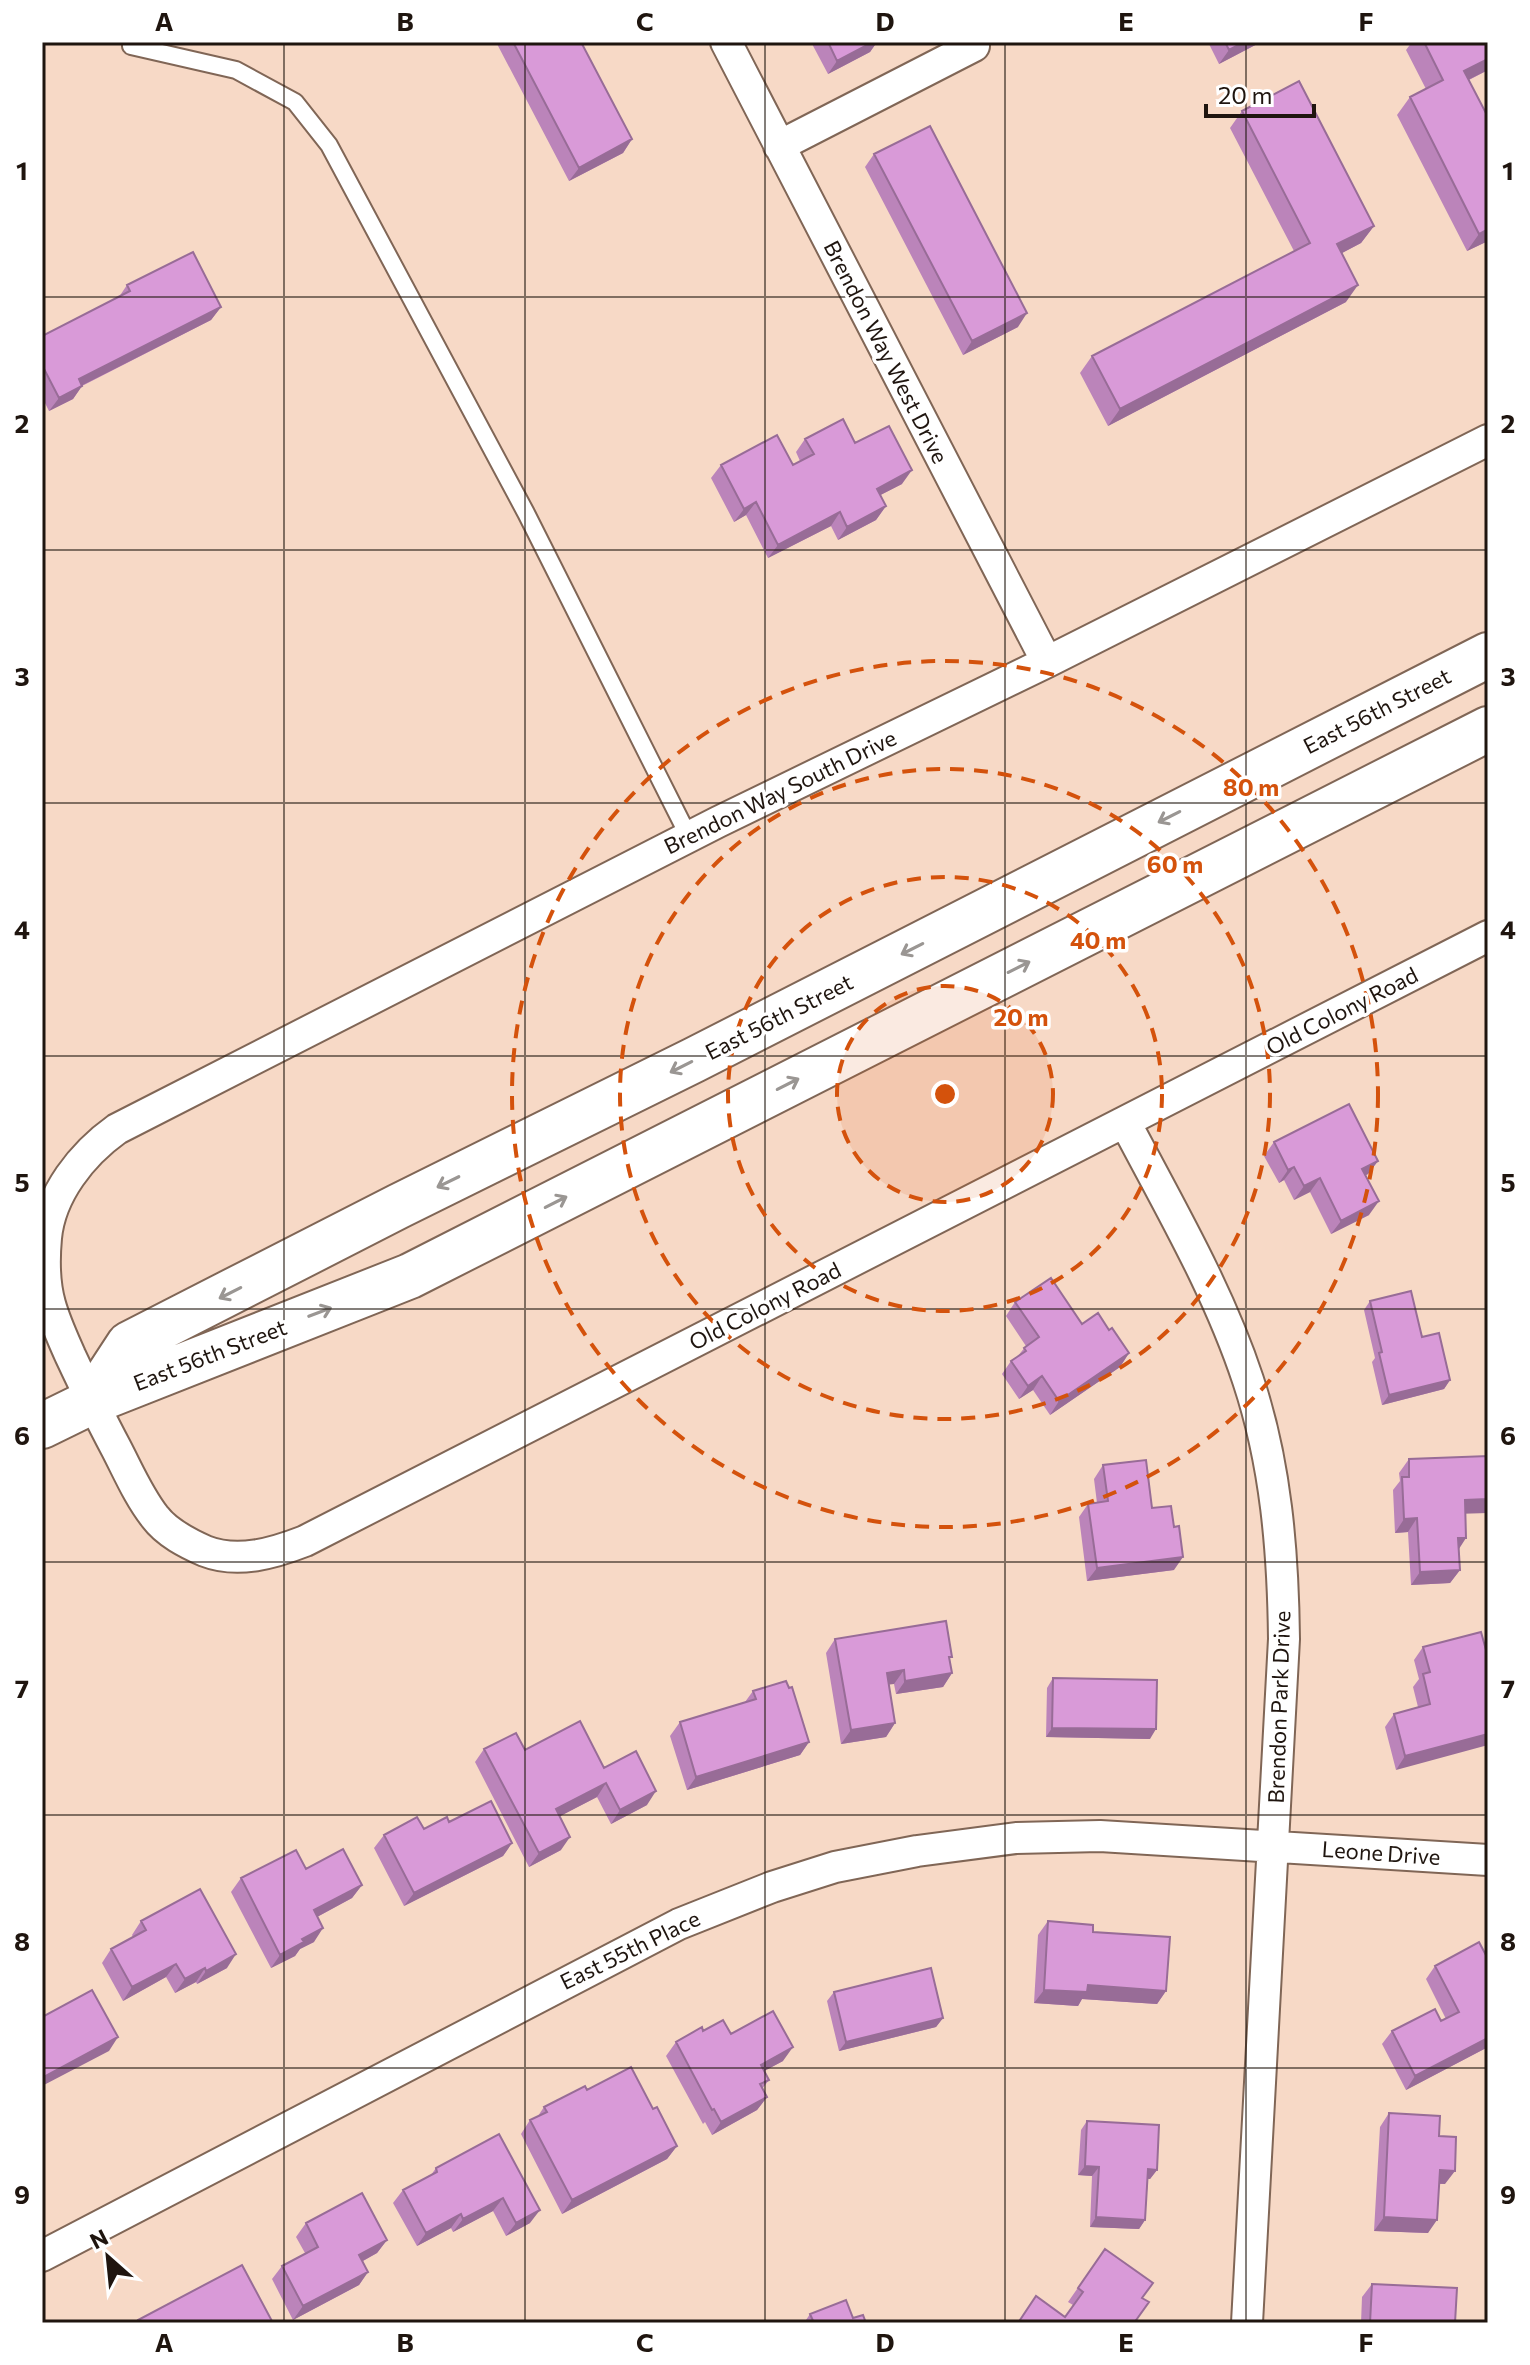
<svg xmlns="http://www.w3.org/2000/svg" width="1530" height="2365" viewBox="0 0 1530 2365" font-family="Commissioner,sans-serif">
  <rect width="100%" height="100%" fill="#f7d9c6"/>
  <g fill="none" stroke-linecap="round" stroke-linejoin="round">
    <defs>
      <path id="service" d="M131 46 236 70 295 102 329 145 526 513 689 837"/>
      <path id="minor" d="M726 42 1047 662
        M779 146 974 46
        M1488 440 1047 662 718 822 117 1129C82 1154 50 1194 46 1238 44 1260 44 1283 50 1304 55 1322 63 1339 70 1355 85 1387 100 1418 116 1448 128 1471 139 1497 155 1517 167 1533 187 1543 205 1551 238 1564 274 1553 305 1541L1488 936
        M1125 1122C1169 1206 1218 1289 1248 1380 1276 1464 1283 1551 1284 1639L1247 2323
        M42 2256 679 1924 772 1887 835 1867 917 1851 1016 1838 1100 1836 1488 1860"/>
      <path id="primary" d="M91 1402 129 1344 399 1206 694 1060 1488 655
        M42 1426 91 1402 410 1276 1488 729"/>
    </defs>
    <use href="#service" stroke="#806656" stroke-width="20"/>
    <use href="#minor" stroke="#806656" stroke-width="34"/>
    <use href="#primary" stroke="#806656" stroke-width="48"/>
    <use href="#service" stroke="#fff" stroke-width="16"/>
    <use href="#minor" stroke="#fff" stroke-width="30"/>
    <use href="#primary" stroke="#fff" stroke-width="44"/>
  </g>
  <path fill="#bb84ba" d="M496 42H581L632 139 623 153 569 181Z
    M811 42H877L870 52 828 74Z
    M1208 42H1261L1219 64Z
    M1412 42H1488V70L1469 80 1488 117V241L1467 251 1397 115 1410 97 1426 89 1406 50Z
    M1242 111 1374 226 1361 243 1342 253 1346 302 1108 426 1080 373 1092 356 1294 251 1230 128Z
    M874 154 1018 327 963 355 865 167Z
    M127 285 221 307 211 320 82 386 73 399 49 411 42 397V336L119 297Z
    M805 439 855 443 902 484 880 495 886 506 876 520 838 540 831 526 768 558 746 515 734 522 711 478 721 465H793L800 461 796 452Z
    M1274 1142 1378 1161 1368 1174 1366 1175 1369 1215 1331 1234 1310 1192 1294 1200 1284 1180 1279 1183 1264 1156Z
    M1370 1301 1422 1337 1450 1380 1444 1389 1382 1405 1372 1362 1375 1358 1364 1310Z
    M1015 1302 1082 1324 1109 1330 1129 1353 1120 1367 1050 1415 1033 1390 1019 1399 1002 1374 1011 1361 1017 1357 1026 1346 1006 1316Z
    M1488 1456V1513H1465L1459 1549 1460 1570 1450 1583 1411 1585 1408 1532 1395 1533 1393 1490 1400 1481 1399 1473 1409 1459Z
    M1103 1465 1174 1527V1570L1087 1581 1079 1517 1088 1504 1097 1503 1094 1479Z
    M835 1639 950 1660 952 1673 943 1687 896 1694 894 1684H889L895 1723 886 1737 841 1744 826 1653Z
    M1423 1647 1488 1657 1396 1770 1385 1727 1394 1714 1418 1707 1413 1687 1419 1679 1414 1660Z
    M1053 1678 1150 1739 1046 1737 1047 1688Z
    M753 1691 809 1742 800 1755 687 1790 670 1736 680 1722 745 1702Z
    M484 1749 525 1750 604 1768 647 1805 611 1824 597 1797 560 1816 561 1850 529 1867 475 1762Z
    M449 1822 512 1843 503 1856 404 1906 374 1848 384 1835 424 1829Z
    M306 1869 362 1885 352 1898 317 1917 314 1942 300 1949 295 1956 271 1968 231 1892 241 1878Z
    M141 1921 227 1968 197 1984 196 1982 175 1993 166 1977 123 2001 102 1963 111 1949 133 1937 132 1935Z
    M1048 1921 1093 1932 1166 1991 1157 2004 1082 1999 1078 2006 1034 2003 1038 1935Z
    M1488 1959V2047L1406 2090 1382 2044 1392 2031 1441 2021 1446 2019 1426 1979 1435 1966Z
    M834 1992 943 2018 936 2027 839 2051 827 2001Z
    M703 2031 731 2034 783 2061 764 2071 769 2080 762 2089 767 2097 757 2110 712 2135 705 2122 703 2124 666 2056 676 2042Z
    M587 2090 677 2146 667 2159 562 2214 521 2134 530 2120 538 2116 544 2107Z
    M1389 2113 1439 2136 1445 2184H1439L1428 2233 1374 2231 1380 2127Z
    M1087 2121 1157 2170 1150 2179H1148L1145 2220 1139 2229 1090 2227 1092 2176 1078 2175 1081 2130Z
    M499 2134 530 2223 506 2236 493 2211 453 2232 451 2228 417 2246 393 2203 403 2190 431 2175 436 2168Z
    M306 2223 387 2240 377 2253 363 2261 368 2272 359 2285 293 2320 272 2279 282 2266 305 2253 296 2237Z
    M1105 2249 1142 2298 1065 2317 1073 2305 1068 2302Z
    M1372 2284 1455 2323H1361L1362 2297Z
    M810 2314 853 2318 866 2323H804Z"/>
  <path fill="#986c97" d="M873 42H877L870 52 828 74 837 61Z
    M1244 42H1261L1219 64 1229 50Z
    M1488 59V70L1452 88 1464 71Z
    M632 139 623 153 569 181 579 168Z
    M1374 226 1361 243 1325 262 1337 244Z
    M1488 229V241L1467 251 1479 234Z
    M1358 285 1346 302 1108 426 1120 409Z
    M221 307 211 320 69 392 79 379Z
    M1027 313 1018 327 963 355 972 341Z
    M82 386 73 399 49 411 59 398Z
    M912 470 902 484 867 502 877 489Z
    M756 502 746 515 734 522 744 509Z
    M886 506 876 520 838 540 847 527Z
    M840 512 831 526 768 558 778 545Z
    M1378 1161 1368 1174 1353 1182 1362 1169Z
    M1294 1167 1284 1180 1279 1183 1288 1170Z
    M1320 1178 1310 1192 1294 1200 1304 1186Z
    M1379 1201 1369 1215 1331 1234 1341 1221Z
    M1129 1353 1120 1367 1050 1415 1059 1401Z
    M1042 1376 1033 1390 1019 1399 1028 1386Z
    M1450 1380 1444 1389 1382 1405 1389 1395Z
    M1488 1499V1513L1455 1514 1465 1500Z
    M1417 1518 1408 1532 1395 1533 1404 1519Z
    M1458 1538H1466L1457 1552Z
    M1183 1557 1174 1570 1087 1581 1097 1568Z
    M1460 1570 1450 1583 1411 1585 1420 1572Z
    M904 1670 894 1684 877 1686 887 1673Z
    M952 1673 943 1687 896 1694 905 1681Z
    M895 1723 886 1737 841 1744 851 1730Z
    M1052 1728 1156 1729 1150 1739 1046 1737Z
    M1488 1734V1745L1396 1770 1405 1756Z
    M809 1742 800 1755 687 1790 696 1777Z
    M606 1783 597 1797 547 1823 556 1809Z
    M656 1791 647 1805 611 1824 620 1810Z
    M570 1837 561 1850 529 1867 539 1853Z
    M512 1843 503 1856 404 1906 414 1893Z
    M362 1885 352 1898 304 1924 314 1910Z
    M323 1928 314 1942 300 1949 295 1956 271 1968 280 1955 302 1939Z
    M236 1954 227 1968 197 1984 206 1971Z
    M176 1964 166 1977 123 2001 132 1987Z
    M205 1968 196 1982 175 1993 185 1979Z
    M1088 1985 1166 1991 1157 2004 1082 1999 1078 2006 1034 2003 1044 1990Z
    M943 2018 936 2027 839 2051 846 2042Z
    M118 2037 109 2051 42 2086V2078Z
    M1488 2038V2047L1406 2090 1415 2076Z
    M793 2047 783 2061 751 2078 761 2065Z
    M767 2097 757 2110 712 2135 721 2122Z
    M677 2146 667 2159 562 2214 572 2200Z
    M1085 2166 1099 2167 1092 2176 1078 2175Z
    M1148 2169 1157 2170 1150 2179 1142 2178Z
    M1440 2170 1455 2171 1445 2184 1430 2183Z
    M503 2198 493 2211 453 2232 463 2219Z
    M540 2210 530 2223 506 2236 516 2223Z
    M461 2214 451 2228 417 2246 426 2233Z
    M1096 2217 1145 2220 1139 2229 1090 2227Z
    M1384 2217 1437 2220 1428 2233 1374 2231Z
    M387 2240 377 2253 350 2268 359 2255Z
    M368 2272 359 2285 293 2320 303 2306Z"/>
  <path fill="#d99ad8" stroke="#986c97" stroke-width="2" d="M513 42H581L632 139 579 168Z
    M828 42H873L837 61Z
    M1225 42H1244L1229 50Z
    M1424 42H1488V59L1464 71 1488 117V229L1479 234 1410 97 1443 80Z
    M1299 81 1374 226 1337 244 1358 285 1120 409 1092 356 1310 243 1242 111Z
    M930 126 1027 313 972 341 874 154Z
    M193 252 221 307 79 379 82 386 59 398 42 365V336L130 291 127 285Z
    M843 419 855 443 889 426 912 470 877 489 886 506 847 527 840 512 778 545 756 502 744 509 721 465 777 435 793 465 814 454 805 439Z
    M1349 1104 1378 1161 1362 1169 1379 1201 1341 1221 1320 1178 1304 1186 1294 1167 1288 1170 1274 1142Z
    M1051 1278 1082 1324 1098 1313 1109 1330 1112 1328 1129 1353 1059 1401 1042 1376 1028 1386 1011 1361 1026 1351 1024 1348 1039 1337 1015 1302Z
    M1411 1291 1422 1337 1439 1333 1450 1380 1389 1395 1379 1353 1382 1352 1370 1301Z
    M1488 1456V1499L1465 1500 1466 1538H1458L1460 1570 1420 1572 1417 1518 1404 1519 1402 1477H1409V1459Z
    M1146 1460 1152 1508 1171 1506 1174 1527 1179 1526 1183 1557 1097 1568 1088 1504 1108 1501 1103 1465Z
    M946 1621 952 1657H949L952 1673 905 1681 904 1670 887 1673 895 1723 851 1730 835 1639Z
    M1481 1632 1488 1657V1734L1405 1756 1394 1714 1430 1704 1423 1674 1430 1672 1423 1647Z
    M1053 1678 1157 1680 1156 1729 1052 1728Z
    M786 1681 789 1688 792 1687 809 1742 696 1777 680 1722 756 1699 753 1691Z
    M580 1721 604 1768 636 1751 656 1791 620 1810 606 1783 556 1809 570 1837 539 1853 484 1749 516 1733 525 1750Z
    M491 1801 512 1843 414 1893 384 1835 417 1817 424 1829 447 1817 449 1822Z
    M343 1849 362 1885 314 1910 323 1928 302 1939 304 1942 280 1955 241 1878 296 1850 306 1869Z
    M200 1889 236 1954 206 1971 205 1968 185 1979 176 1964 132 1987 111 1949 146 1930 141 1921Z
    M1048 1921 1093 1925V1932L1170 1937 1166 1991 1088 1985 1087 1992 1044 1990Z
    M1479 1942 1488 1959V2038L1415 2076 1392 2031 1435 2009 1441 2021 1459 2012 1435 1966Z
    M931 1968 943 2018 846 2042 834 1992Z
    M92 1990 118 2037 42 2078V2017Z
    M773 2011 793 2047 761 2065 769 2080 760 2084 767 2097 721 2122 714 2109 712 2110 676 2042 702 2027 703 2031 723 2020 731 2034Z
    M631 2067 653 2109 657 2107 677 2146 572 2200 530 2120 547 2112 544 2107 585 2086 587 2090Z
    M1389 2113 1440 2116 1439 2136 1456 2137 1455 2171 1440 2170 1437 2220 1384 2217Z
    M1087 2121 1159 2125 1157 2170 1148 2169 1145 2220 1096 2217 1099 2167 1085 2166Z
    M499 2134 540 2210 516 2223 503 2198 463 2219 461 2214 426 2233 403 2190 437 2172 436 2168Z
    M362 2193 387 2240 359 2255 368 2272 303 2306 282 2266 318 2247 306 2223Z
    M1105 2249 1153 2283 1142 2298 1149 2302 1134 2323H1018L1036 2296 1065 2317 1083 2292 1078 2288Z
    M242 2265 273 2323H239L238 2321 234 2323H139L138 2320Z
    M1372 2284 1457 2288 1455 2323H1370Z
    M846 2300 853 2318 863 2315 866 2323H814L810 2314Z"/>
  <defs><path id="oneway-shaft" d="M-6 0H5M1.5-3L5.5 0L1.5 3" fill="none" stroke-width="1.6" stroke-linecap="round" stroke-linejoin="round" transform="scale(2)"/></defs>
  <g stroke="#9a9693">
    <use href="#oneway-shaft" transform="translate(1169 817) rotate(153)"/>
    <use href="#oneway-shaft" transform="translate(912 949) rotate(153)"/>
    <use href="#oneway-shaft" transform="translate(1019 967) rotate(-27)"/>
    <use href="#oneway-shaft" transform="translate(681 1067) rotate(153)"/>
    <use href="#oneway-shaft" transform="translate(788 1084) rotate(-27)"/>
    <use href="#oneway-shaft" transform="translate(448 1182) rotate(154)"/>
    <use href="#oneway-shaft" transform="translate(556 1202) rotate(-27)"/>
    <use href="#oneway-shaft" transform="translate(230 1293) rotate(153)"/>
    <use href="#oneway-shaft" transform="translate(320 1312) rotate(-21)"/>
  </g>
  <path fill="none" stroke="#1f150f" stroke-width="2" stroke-opacity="0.55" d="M284 42V2323M525 42V2323M765 42V2323M1005 42V2323M1246 42V2323M42 297H1488M42 550H1488M42 803H1488M42 1056H1488M42 1309H1488M42 1562H1488M42 1815H1488M42 2068H1488"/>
  <circle cx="945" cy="1094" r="108" fill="#d4520c" fill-opacity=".12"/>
  <g fill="none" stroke="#d4520c" stroke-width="4" stroke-dasharray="14 10">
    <circle cx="945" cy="1094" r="108"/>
    <circle cx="945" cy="1094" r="217"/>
    <circle cx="945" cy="1094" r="325"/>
    <circle cx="945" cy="1094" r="433"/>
  </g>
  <g text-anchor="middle" stroke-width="7" stroke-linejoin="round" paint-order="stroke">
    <g font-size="22" fill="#1f150f" stroke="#fff">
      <text transform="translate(886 352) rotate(63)" y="8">Brendon Way West Drive</text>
      <text transform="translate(1377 711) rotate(-27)" y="8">East 56th Street</text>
      <text transform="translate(780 792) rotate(-26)" y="8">Brendon Way South Drive</text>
      <text transform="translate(1342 1011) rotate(-27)" y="8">Old Colony Road</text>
      <text transform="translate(779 1017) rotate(-27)" y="8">East 56th Street</text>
      <text transform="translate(765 1306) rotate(-27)" y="8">Old Colony Road</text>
      <text transform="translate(210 1355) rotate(-21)" y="8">East 56th Street</text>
      <text transform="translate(1279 1707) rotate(-88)" y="8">Brendon Park Drive</text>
      <text transform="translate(1381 1853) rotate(4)" y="8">Leone Drive</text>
      <text transform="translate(630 1950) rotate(-26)" y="8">East 55th Place</text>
    </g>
  </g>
  <circle cx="945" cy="1094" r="12" fill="#d4520c" stroke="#fff" stroke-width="4"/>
  <g font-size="24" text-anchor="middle" font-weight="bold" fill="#d4520c" stroke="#fff" stroke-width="7" stroke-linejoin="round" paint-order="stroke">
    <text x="1251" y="796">80 m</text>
    <text x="1175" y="873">60 m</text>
    <text x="1098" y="949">40 m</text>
    <text x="1021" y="1026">20 m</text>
  </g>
  <rect width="1530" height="2365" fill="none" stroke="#ffffff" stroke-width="88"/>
  <g transform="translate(108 2257) rotate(333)" stroke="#ffffff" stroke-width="6" paint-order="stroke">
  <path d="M0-6L14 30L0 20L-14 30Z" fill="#1f150f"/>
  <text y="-12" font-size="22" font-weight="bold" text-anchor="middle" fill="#1f150f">N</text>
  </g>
  <path d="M1206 104v12h108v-12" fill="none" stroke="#1f150f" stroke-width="4"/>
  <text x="1218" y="104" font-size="24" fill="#1f150f" stroke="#ffffff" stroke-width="6" paint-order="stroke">20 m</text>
  <rect x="44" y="44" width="1442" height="2277" fill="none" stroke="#1f150f" stroke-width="3"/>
  <g font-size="26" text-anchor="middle" font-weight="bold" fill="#1f150f">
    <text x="164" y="31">A</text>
    <text x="405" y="31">B</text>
    <text x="645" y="31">C</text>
    <text x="885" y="31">D</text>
    <text x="1126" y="31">E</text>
    <text x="1366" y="31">F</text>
    <text x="22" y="180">1</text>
    <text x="1508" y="180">1</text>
    <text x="22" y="433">2</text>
    <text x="1508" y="433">2</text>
    <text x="22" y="686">3</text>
    <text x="1508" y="686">3</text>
    <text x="22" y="939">4</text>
    <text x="1508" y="939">4</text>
    <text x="22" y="1192">5</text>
    <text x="1508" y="1192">5</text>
    <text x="22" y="1445">6</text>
    <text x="1508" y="1445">6</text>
    <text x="22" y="1698">7</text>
    <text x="1508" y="1698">7</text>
    <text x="22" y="1951">8</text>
    <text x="1508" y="1951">8</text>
    <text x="22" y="2204">9</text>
    <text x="1508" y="2204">9</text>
    <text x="164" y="2352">A</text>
    <text x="405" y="2352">B</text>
    <text x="645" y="2352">C</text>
    <text x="885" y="2352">D</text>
    <text x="1126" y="2352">E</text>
    <text x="1366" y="2352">F</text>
  </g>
</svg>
